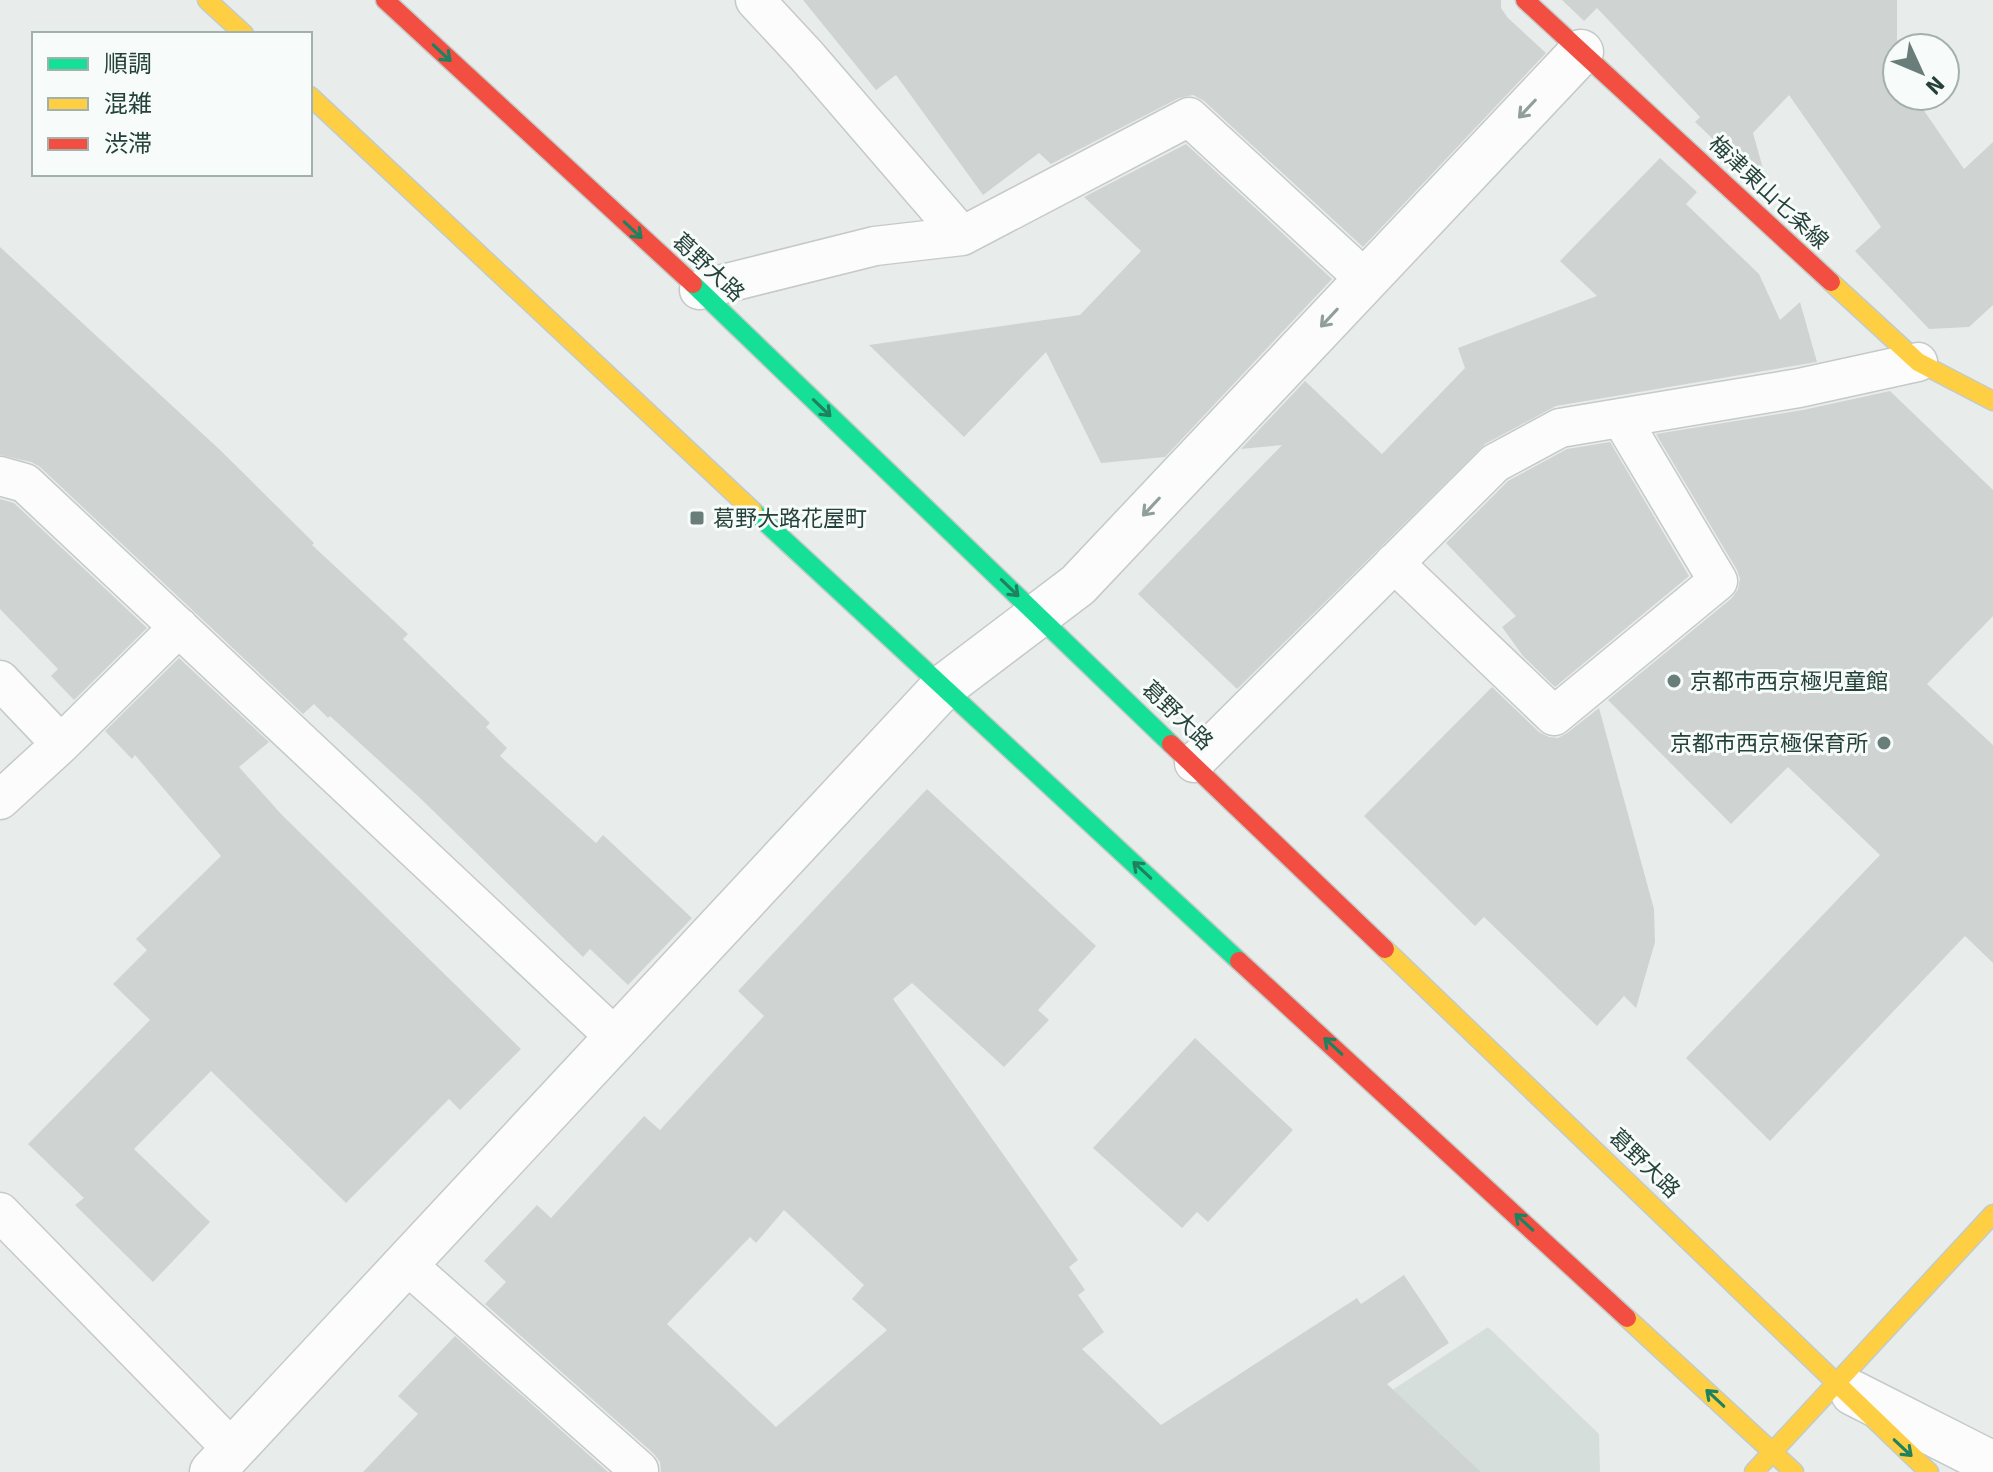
<svg xmlns="http://www.w3.org/2000/svg" width="1993" height="1472" viewBox="0 0 1993 1472" font-family="Signika,'Noto Sans JP',sans-serif">
  <rect width="100%" height="100%" fill="#e8edeb"/>
  <path fill="#d6dedb" d="M1488 1327 1599 1434 1600 1472H1331L1368 1406Z"/>
  <path fill="#cfd4d2" fill-rule="evenodd" d="M803 0H1501V8L1508 18 1546 53 1363 247 1204 101 1193 95 1179 98 1051 164 1039 153 983 195 896 75 876 90Z
    M1562 0H1897V96H1914L1964 169 1993 142V305L1969 327 1929 329 1855 251 1881 227 1789 95 1753 133 1769 190 1734 153 1731 156 1695 122 1700 117 1597 8 1584 21Z
    M1186 144 1332 279 1165 457 1101 463 1046 352 964 437 869 345 1080 315 1141 251 1084 197Z
    M1660 158 1697 192 1686 204 1759 274 1780 320 1800 302 1817 362 1556 406 1485 444 1237 689 1138 594 1282 445 1241 449 1305 381 1382 454 1465 368 1458 348 1597 296 1560 261Z
    M0 247 219 449 314 543 312 545 408 634 403 639 490 723 486 727 507 748 500 756 596 843 603 835 692 918 628 985 590 949 583 957 419 797 330 716 328 718 314 704 303 714 40 467 31 462 0 455Z
    M1890 391 1993 490V616L1927 684 1993 745V963L1965 936 1770 1141 1686 1058 1880 855 1788 767 1731 824 1608 700 1732 598 1738 589 1740 579 1737 570 1656 434 1803 410Z
    M1610 442 1689 576 1555 687 1523 656 1502 627 1516 616 1446 543 1508 481 1567 449Z
    M0 499 14 503 147 628 74 700 51 676 58 669 0 609Z
    M179 658 269 742 239 767 281 814 521 1049 460 1110 449 1099 346 1203 211 1071 134 1149 210 1222 153 1282 75 1205 84 1198 28 1144 150 1020 113 984 147 950 136 939 221 856 135 755 132 759 105 731Z
    M1492 687 1539 732 1549 737 1558 738 1567 733 1599 708 1654 909 1655 942 1636 1008 1624 996 1597 1026 1484 917 1475 926 1364 816Z
    M927 789 1096 946 1038 1010 1049 1020 1004 1067 912 983 893 999 1078 1260 1069 1267 1085 1290 1078 1295 1104 1332 1082 1349 1161 1425 1357 1298 1361 1304 1404 1275 1449 1343 1387 1384 1481 1472H661L660 1462 654 1454 485 1304 506 1282 484 1261 537 1205 551 1218 644 1116 660 1130 764 1016 738 991ZM784 1210 864 1285 852 1299 887 1330 776 1427 667 1324 750 1237 756 1243Z
    M1195 1038 1293 1130 1208 1222 1197 1212 1182 1228 1093 1148Z
    M455 1336 608 1472H363L418 1414 398 1396Z"/>
  <g fill="none" stroke-linecap="round" stroke-linejoin="round">
    <defs>
      <path id="lane" d="M962 236 1189 117 1366 280
        M699 290 875 246 962 236 806 55 755 0
        M0 476 25 483 615 1037
        M1394 563 1554 716 1718 581 1621 418
        M0 680 61 744 179 627
        M1194 763 1495 463 1560 428 1799 388 1918 362
        M0 800 61 744
        M0 1212 232 1449
        M405 1263 639 1470"/>
      <path id="street" d="M1853 1393 1993 1464
        M212 1472 942 688 1078 585 1581 52"/>
      <path id="fast" d="M693 284 1171 744
        M753 511 1239 961"/>
      <path id="slow" d="M207 0 244 34
        M310 96 753 511
        M1831 282 1918 362 1993 401
        M1385 949 1929 1472
        M1627 1318 1794 1472
        M1754 1472 1993 1214"/>
      <path id="jam" d="M385 0 693 284
        M1525 0 1831 282
        M1171 744 1385 949
        M1239 961 1627 1318"/>
    </defs>
    <use href="#lane" stroke="#c5cac8" stroke-width="41"/>
    <use href="#street" stroke="#c5cac8" stroke-width="47"/>
    <use href="#fast" stroke="#c3cbc8" stroke-width="21"/>
    <use href="#slow" stroke="#c3cbc8" stroke-width="21"/>
    <use href="#jam" stroke="#c3cbc8" stroke-width="21"/>
    <use href="#lane" stroke="#fcfcfc" stroke-width="38"/>
    <use href="#street" stroke="#fcfcfc" stroke-width="44"/>
    <use href="#fast" stroke="#16e098" stroke-width="18"/>
    <use href="#slow" stroke="#ffcf43" stroke-width="18"/>
    <use href="#jam" stroke="#f24e42" stroke-width="18"/>
  </g>
  <defs><path id="oneway-shaft" d="M-6 0H5M1.5-3L5.5 0L1.5 3" fill="none" stroke-width="1.6" stroke-linecap="round" stroke-linejoin="round" transform="scale(2)"/></defs>
  <g stroke="#1e8160">
    <use href="#oneway-shaft" transform="translate(442 53) rotate(43)"/>
    <use href="#oneway-shaft" transform="translate(633 230) rotate(43)"/>
    <use href="#oneway-shaft" transform="translate(822 408) rotate(44)"/>
    <use href="#oneway-shaft" transform="translate(1010 588) rotate(44)"/>
    <use href="#oneway-shaft" transform="translate(1142 870) rotate(-137)"/>
    <use href="#oneway-shaft" transform="translate(1333 1046) rotate(-137)"/>
    <use href="#oneway-shaft" transform="translate(1524 1222) rotate(-137)"/>
    <use href="#oneway-shaft" transform="translate(1715 1398) rotate(-137)"/>
    <use href="#oneway-shaft" transform="translate(1903 1448) rotate(43)"/>
  </g>
  <g stroke="#909f9b">
    <use href="#oneway-shaft" transform="translate(1527 109) rotate(133)"/>
    <use href="#oneway-shaft" transform="translate(1329 318) rotate(133)"/>
    <use href="#oneway-shaft" transform="translate(1151 507) rotate(133)"/>
  </g>
  <g fill="#697e78" stroke="#f7fbf9" stroke-width="3">
    <rect x="689" y="510" width="16" height="16" rx="4"/>
    <circle cx="1674" cy="681" r="8"/>
    <circle cx="1884" cy="743" r="8"/>
  </g>
  <g text-anchor="middle" stroke-width="6" stroke-linejoin="round" paint-order="stroke">
    <g font-size="22" fill="#24423a" stroke="#f7fbf9">
      <text transform="translate(1769 192) rotate(43)" y="8">梅津東山七条線</text>
      <text transform="translate(709 267) rotate(43)" y="8">葛野大路</text>
      <text transform="translate(1178 715) rotate(44)" y="8">葛野大路</text>
      <text transform="translate(1645 1163) rotate(44)" y="8">葛野大路</text>
    </g>
    <g font-size="22" fill="#24423a" stroke="#f7fbf9" text-anchor="start">
      <text x="713" y="526">葛野大路花屋町</text>
      <text x="1690" y="689">京都市西京極児童館</text>
      <text x="1868" y="751" text-anchor="end">京都市西京極保育所</text>
    </g>
  </g>
  <rect x="32" y="32" width="280" height="144" fill="#f7fbf9" stroke="#a3b1ad" stroke-width="2"/>
  <rect x="48" y="58" width="40" height="12" fill="#16e098" stroke="#a3b1ad" stroke-width="2"/>
  <text x="104" y="72" font-size="24" fill="#24423a">順調</text>
  <rect x="48" y="98" width="40" height="12" fill="#ffcf43" stroke="#a3b1ad" stroke-width="2"/>
  <text x="104" y="112" font-size="24" fill="#24423a">混雑</text>
  <rect x="48" y="138" width="40" height="12" fill="#f24e42" stroke="#a3b1ad" stroke-width="2"/>
  <text x="104" y="152" font-size="24" fill="#24423a">渋滞</text>
  <g transform="translate(1921 72) rotate(134)"><circle r="38" fill="#f7fbf9" stroke="#a3b1ad" stroke-width="2"/>
  <path d="M0-6L14 30L0 20L-14 30Z" fill="#697e78"/>
  <text y="-12" font-size="22" font-weight="bold" text-anchor="middle" fill="#24423a">N</text>
  </g>
</svg>
